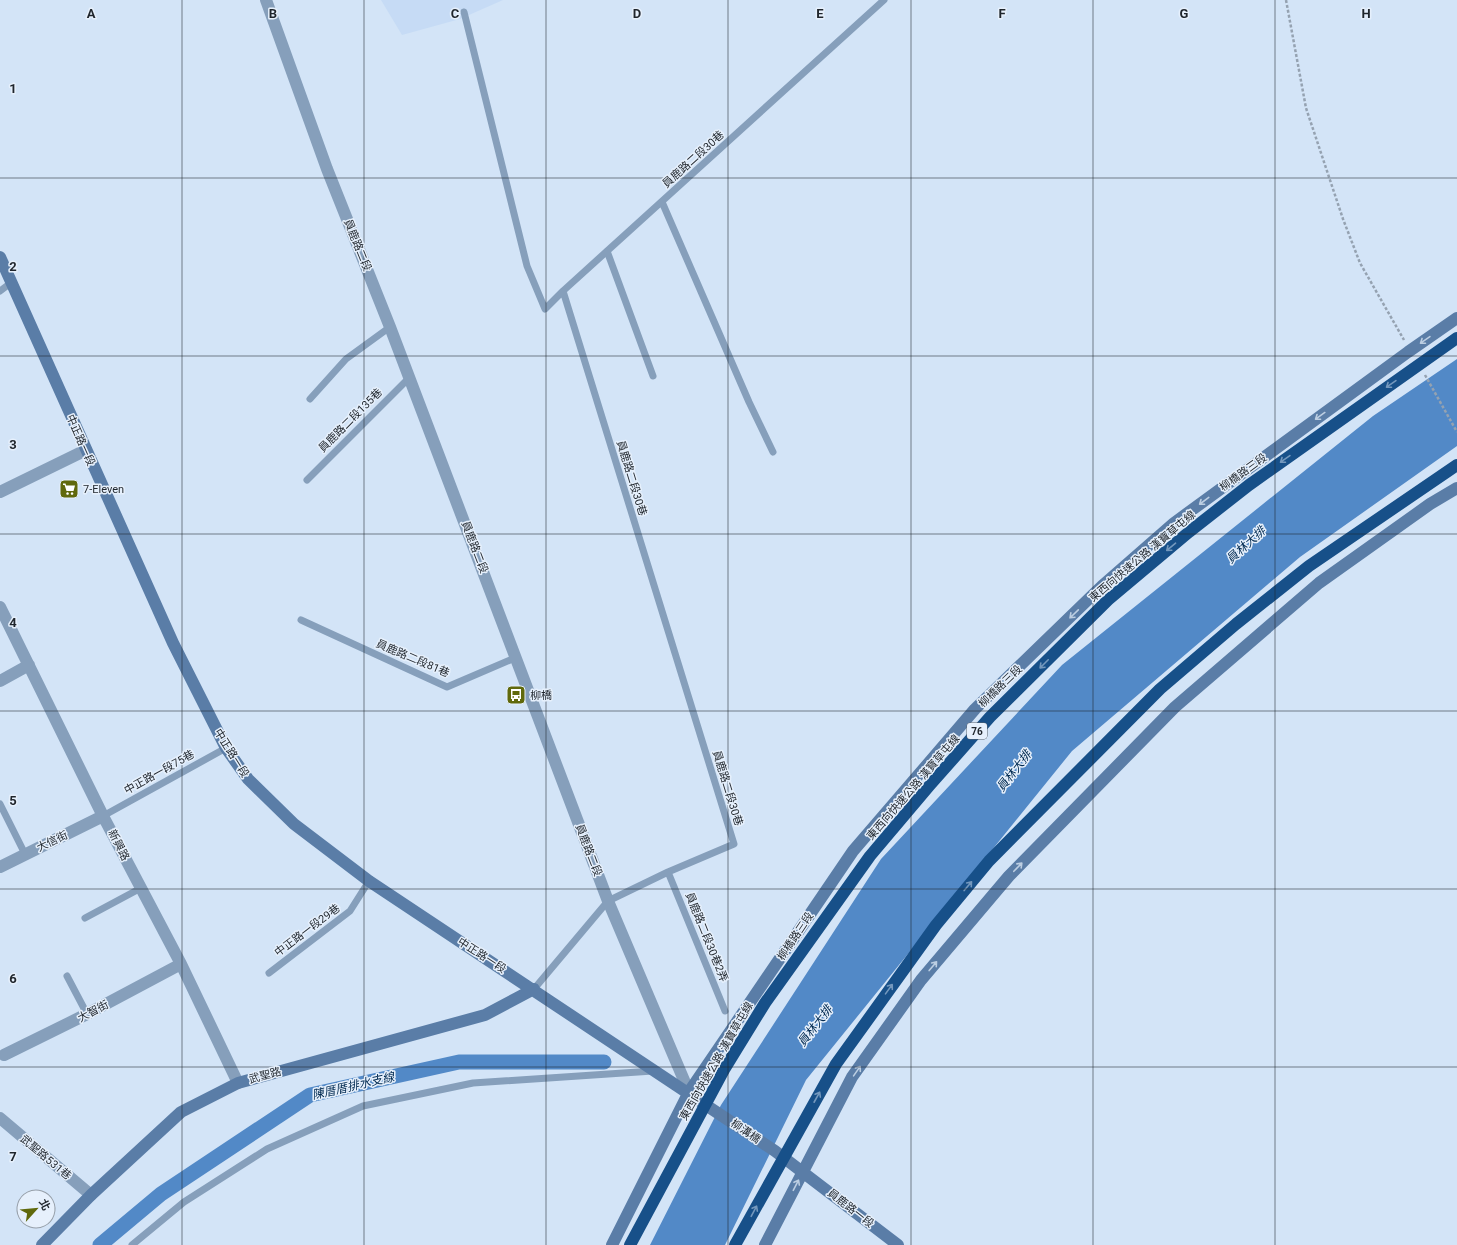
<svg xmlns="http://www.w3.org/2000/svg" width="1457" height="1245" viewBox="0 0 1457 1245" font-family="Roboto,'Noto Sans TC',sans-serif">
  <rect width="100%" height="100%" fill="#d3e4f7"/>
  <path fill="#c6dbf5" d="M381 0H503L460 19 402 35Z"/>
  <path fill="#5289c7" d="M1457 359V446L1300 557 1072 751 806 1080 725 1245H650L721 1105 881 859 1062 665 1373 416Z"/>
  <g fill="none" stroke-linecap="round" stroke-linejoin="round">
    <path stroke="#5289c7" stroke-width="15" d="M100 1245 161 1194 310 1095 459 1062H604"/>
    <path stroke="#95a2b1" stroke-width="2.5" stroke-dasharray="3 2" stroke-linecap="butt" d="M1286 0 1306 108 1343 219 1360 263 1404 340
      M1425 375 1457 432"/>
    <path stroke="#869fbb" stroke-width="7" d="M464 12 527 266 545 309 563 291
      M662 202 749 402 773 452
      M607 251 653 376
      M0 291 12 282
      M310 399 346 359 390 327
      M307 480 410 377
      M301 620 447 687 517 657
      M0 804 25 854
      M103 816 226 748
      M668 872 725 1011
      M85 918 141 888
      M269 973 350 911 369 881
      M67 976 87 1014
      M534 989 608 901 668 872 734 844 563 291 884 0
      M132 1245 184 1202 267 1149 363 1106 473 1083 653 1071"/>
    <path stroke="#869fbb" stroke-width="12" d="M266 0 327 169 390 327 608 901 689 1092
      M0 492 86 450
      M0 607 103 816 181 964 238 1083
      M0 681 29 665
      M0 867 103 816
      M4 1055 87 1014 181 964
      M0 1118 91 1195"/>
    <path stroke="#5a7da7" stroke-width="12" d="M0 257 173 643 226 748 248 779 294 824 369 881 775 1151 898 1245
      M42 1245 91 1195 181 1112 238 1083 485 1015 534 989
      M612 1245 689 1092 853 851 975 709 1102 586 1174 523 1408 352 1457 318
      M765 1245 852 1077 921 980 1009 876 1175 707 1319 583 1430 504 1457 488"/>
    <path stroke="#175089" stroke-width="12" d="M630 1245 725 1068 765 1003 870 856 930 785 990 717 1108 600 1189 532 1249 485 1457 338
      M735 1245 836 1064 936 925 989 861 1160 689 1236 624 1309 566 1457 465"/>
  </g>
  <defs><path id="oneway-shaft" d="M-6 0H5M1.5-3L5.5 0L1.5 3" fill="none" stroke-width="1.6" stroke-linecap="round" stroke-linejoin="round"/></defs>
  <g stroke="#bccee2">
    <use href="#oneway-shaft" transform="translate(1425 340) rotate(145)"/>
    <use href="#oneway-shaft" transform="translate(1320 416) rotate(144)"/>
    <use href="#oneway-shaft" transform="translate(1204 501) rotate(143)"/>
    <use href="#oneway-shaft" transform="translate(1074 614) rotate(136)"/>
    <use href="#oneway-shaft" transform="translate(1018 867) rotate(-46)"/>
    <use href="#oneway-shaft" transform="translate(933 966) rotate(-50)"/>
    <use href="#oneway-shaft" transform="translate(857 1071) rotate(-55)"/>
    <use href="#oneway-shaft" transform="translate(796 1185) rotate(-63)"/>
  </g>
  <g stroke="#7498bd">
    <use href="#oneway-shaft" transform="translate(1391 384) rotate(145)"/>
    <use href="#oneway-shaft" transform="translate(1285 459) rotate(145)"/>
    <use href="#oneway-shaft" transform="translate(1171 547) rotate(140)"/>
    <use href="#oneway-shaft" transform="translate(1044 664) rotate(135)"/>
    <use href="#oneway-shaft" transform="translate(968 886) rotate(-50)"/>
    <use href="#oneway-shaft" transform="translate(889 989) rotate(-54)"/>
    <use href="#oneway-shaft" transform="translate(817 1097) rotate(-61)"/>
    <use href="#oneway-shaft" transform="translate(754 1211) rotate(-62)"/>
  </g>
  <path fill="none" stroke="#1f252c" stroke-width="1" stroke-opacity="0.55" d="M182 0V1245M364 0V1245M546 0V1245M728 0V1245M911 0V1245M1093 0V1245M1275 0V1245M0 178H1457M0 356H1457M0 534H1457M0 711H1457M0 889H1457M0 1067H1457"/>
  <defs>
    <symbol id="supermarket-square" viewBox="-11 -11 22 22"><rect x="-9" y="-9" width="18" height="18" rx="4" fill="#60690c" stroke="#e6f0fc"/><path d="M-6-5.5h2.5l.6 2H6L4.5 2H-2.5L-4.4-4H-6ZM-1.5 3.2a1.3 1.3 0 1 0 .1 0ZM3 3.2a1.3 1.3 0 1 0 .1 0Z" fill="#fff"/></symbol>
    <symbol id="bus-square" viewBox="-11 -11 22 22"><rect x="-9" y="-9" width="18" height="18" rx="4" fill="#60690c" stroke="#e6f0fc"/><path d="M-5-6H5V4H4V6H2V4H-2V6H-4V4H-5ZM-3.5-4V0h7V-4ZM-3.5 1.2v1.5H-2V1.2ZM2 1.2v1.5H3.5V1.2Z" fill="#fff"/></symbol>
  </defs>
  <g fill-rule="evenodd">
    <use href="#supermarket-square" x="58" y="478" width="22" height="22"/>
    <use href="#bus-square" x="505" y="684" width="22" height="22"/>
  </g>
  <g text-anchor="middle" stroke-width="3" stroke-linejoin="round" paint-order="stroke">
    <rect fill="#e6f0fc" stroke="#5b626a" stroke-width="1" x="967" y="723" width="20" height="16" rx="3"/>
    <g font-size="10" font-weight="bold" fill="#1f252c">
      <text x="977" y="735">76</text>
    </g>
    <g font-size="11" fill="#1f252c" stroke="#e6f0fc">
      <text transform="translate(693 159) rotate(-42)" y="4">員鹿路二段30巷</text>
      <text transform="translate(358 245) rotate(68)" y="4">員鹿路二段</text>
      <text transform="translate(350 420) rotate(-45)" y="4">員鹿路二段135巷</text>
      <text transform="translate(81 440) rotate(66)" y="4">中正路一段</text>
      <text transform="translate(1243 472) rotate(-36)" y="4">柳橋路三段</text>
      <text transform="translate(632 478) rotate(73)" y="4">員鹿路二段30巷</text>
      <text transform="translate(475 547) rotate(69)" y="4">員鹿路二段</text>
      <text transform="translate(1142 556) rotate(-40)" y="4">東西向快速公路 漢寶草屯線</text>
      <text transform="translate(413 658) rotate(23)" y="4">員鹿路二段81巷</text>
      <text transform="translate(1000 686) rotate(-44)" y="4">柳橋路三段</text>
      <text transform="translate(232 753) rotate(58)" y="4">中正路一段</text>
      <text transform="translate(159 772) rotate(-29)" y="4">中正路一段75巷</text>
      <text transform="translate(913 787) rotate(-49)" y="4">東西向快速公路 漢寶草屯線</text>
      <text transform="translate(728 788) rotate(73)" y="4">員鹿路二段30巷</text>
      <text transform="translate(52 841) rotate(-26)" y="4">大信街</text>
      <text transform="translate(119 845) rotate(63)" y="4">新興路</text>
      <text transform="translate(589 850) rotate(69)" y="4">員鹿路二段</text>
      <text transform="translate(307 930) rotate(-37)" y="4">中正路一段29巷</text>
      <text transform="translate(795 936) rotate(-56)" y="4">柳橋路三段</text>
      <text transform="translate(707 937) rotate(68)" y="4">員鹿路二段30巷2弄</text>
      <text transform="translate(482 955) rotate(33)" y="4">中正路一段</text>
      <text transform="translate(93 1011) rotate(-28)" y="4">大智街</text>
      <text transform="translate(716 1061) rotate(-60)" y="4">東西向快速公路 漢寶草屯線</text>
      <text transform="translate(265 1075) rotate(-15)" y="4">武聖路</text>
      <text transform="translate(746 1131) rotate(34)" y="4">柳溝橋</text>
      <text transform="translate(46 1157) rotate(40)" y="4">武聖路531巷</text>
      <text transform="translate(851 1208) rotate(38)" y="4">員鹿路一段</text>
    </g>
    <g font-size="11" fill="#1f252c" stroke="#e6f0fc" text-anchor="start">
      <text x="83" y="493">7-Eleven</text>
      <text x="530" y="699">柳橋</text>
    </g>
    <g font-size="12" font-style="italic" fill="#012a51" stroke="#e6f0fc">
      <text transform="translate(1246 545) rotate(-42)" y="4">員林大排</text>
      <text transform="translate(1014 771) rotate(-52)" y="4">員林大排</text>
      <text transform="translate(815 1026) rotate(-52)" y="4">員林大排</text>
      <text transform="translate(353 1086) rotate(-13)" y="4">陳厝厝排水支線</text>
    </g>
  </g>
  <g font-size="13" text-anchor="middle" font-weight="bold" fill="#1f252c" stroke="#e6f0fc" stroke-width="3" stroke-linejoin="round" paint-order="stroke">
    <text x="91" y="18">A</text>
    <text x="273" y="18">B</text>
    <text x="455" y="18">C</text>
    <text x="637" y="18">D</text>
    <text x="820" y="18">E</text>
    <text x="1002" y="18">F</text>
    <text x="1184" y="18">G</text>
    <text x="1366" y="18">H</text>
    <text x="13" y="93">1</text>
    <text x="13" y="271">2</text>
    <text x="13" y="449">3</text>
    <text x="13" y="627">4</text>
    <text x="13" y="805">5</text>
    <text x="13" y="983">6</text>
    <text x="13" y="1161">7</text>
  </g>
  <g transform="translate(36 1209) rotate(63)"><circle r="19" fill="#e6f0fc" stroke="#969fa9"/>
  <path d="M0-3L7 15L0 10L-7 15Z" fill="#60690c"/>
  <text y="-6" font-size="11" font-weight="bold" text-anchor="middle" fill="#1f252c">北</text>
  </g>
</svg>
